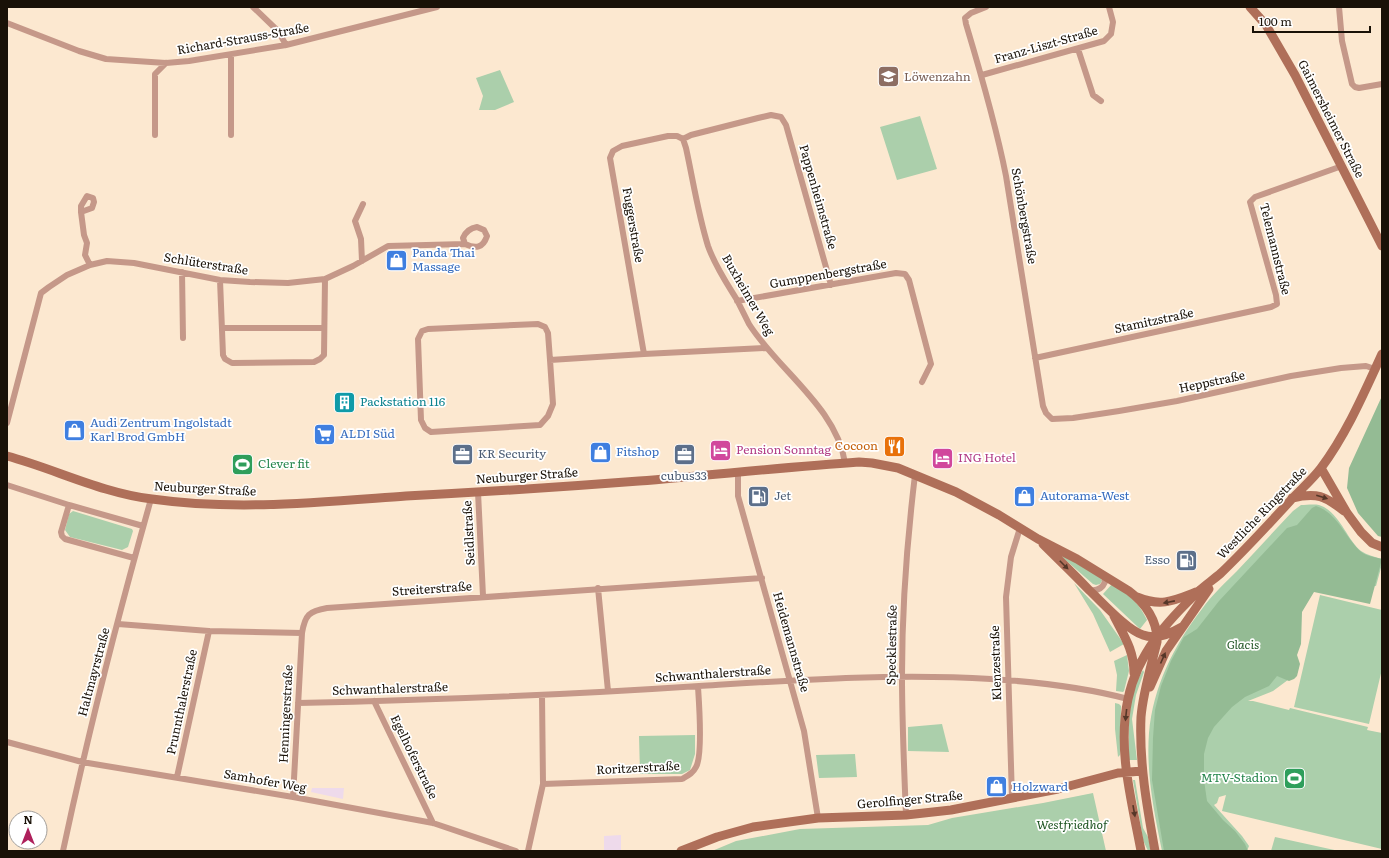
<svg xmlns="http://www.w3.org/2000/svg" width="1389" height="858" viewBox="0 0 1389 858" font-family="Literata,serif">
  <rect width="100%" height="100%" fill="#fce8d0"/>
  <path fill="#eedaeb" d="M312 788H344L343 799 311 792Z
    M621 835V850H604V836Z"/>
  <path fill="#abcfab" d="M500 70 514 102 495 110H479L483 96 476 78Z
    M920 116 937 169 897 180 880 127Z
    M1301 505C1306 505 1314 504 1319 505 1339 511 1347 540 1361 551 1367 555 1375 557 1382 559V564L1376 586 1349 585 1308 590 1299 617 1296 674 1273 691 1248 701H1253L1289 710 1290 708 1368 727 1367 730 1382 733V849L1222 811 1226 795 1219 797 1217 803 1214 805 1242 836 1249 846 1247 851H1162C1154 812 1146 773 1149 733 1153 687 1174 645 1202 609 1212 595 1225 583 1237 571 1256 551 1274 531 1293 511Z
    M73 511 132 529 133 531 128 547 122 550 70 537 65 530 69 514Z
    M1063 555 1101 578 1102 581 1100 584 1096 585 1093 584 1062 557Z
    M1074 583 1100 610 1124 644 1110 652 1093 614Z
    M1112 584C1129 595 1138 601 1147 620L1140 629 1103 594Z
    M1320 595 1382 610V669L1369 724 1294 707Z
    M1127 655 1129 671 1124 691 1123 692 1116 691 1117 675 1114 661Z
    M1143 670 1144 672 1136 695 1132 719 1137 760H1129C1129 731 1126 696 1143 670Z
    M1115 703 1119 704 1121 706 1120 755 1118 757 1115 729Z
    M942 724 949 752 908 751V727Z
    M695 735V754L690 770 682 774H640L639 736Z
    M855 754 857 777 819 778 816 755Z
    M1133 780H1135L1143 828 1148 837 1151 851H1148L1143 840Z
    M1093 793 1106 851H712L736 841 800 829 928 825 952 818 1043 803Z
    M1275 837 1339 851H1271Z"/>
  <path fill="#94bb94" d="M1382 396V537L1378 536 1358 513 1347 488 1349 468Z
    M1316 506C1336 512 1345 536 1359 550 1365 556 1374 557 1382 559L1370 604 1314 592 1302 612 1301 644 1297 655 1300 664 1297 676 1294 679 1289 681 1277 676 1269 686 1245 697 1232 707 1214 727 1208 738 1204 754V780L1207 801 1223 820 1235 831 1245 844 1248 851H1164L1152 780 1153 738 1155 710 1161 686 1171 661 1184 637 1197 629 1219 601 1287 528 1297 525 1312 508Z"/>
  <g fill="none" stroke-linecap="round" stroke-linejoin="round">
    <path stroke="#c59889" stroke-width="6" d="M253 7 278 31 286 45
      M986 7 971 13 965 18 966 24C981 74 996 125 1006 176L1043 406 1046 413 1052 419 1073 418 1119 411 1177 401 1291 376 1341 368 1366 366 1375 369
      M1339 7 1342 41 1352 84 1355 87 1359 88 1382 84
      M7 23 79 51 106 59 166 63 189 61 286 45 437 7
      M1078 49 1093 95 1101 101
      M982 75 1104 41 1111 34 1113 22 1109 7
      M155 135V74L166 63
      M231 135V55
      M683 139 686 148C693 180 698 214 708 246 715 266 726 282 737 300 741 308 745 316 749 324 778 370 837 408 845 463
      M81 212V206L87 196 93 198 94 202 92 208 81 212 84 235 87 243 85 255 90 265
      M362 261 361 239 355 221 363 204
      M182 272 183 338
      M220 280 223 355 225 359 232 363 314 362 320 359 324 355 325 279
      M737 301 896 273 905 274 909 280 931 364 922 382
      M222 328H324
      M766 348 644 354 610 158 613 151 622 146 668 136H677L683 139 691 135 758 118 771 115 781 117 786 125 831 285
      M1035 358 1271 307 1277 304 1276 295 1250 202 1255 197 1342 166
      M550 360 548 333 545 327 538 324 428 329 422 331 418 339 421 420 425 428 431 432 540 425 548 416 553 404 550 360 644 354
      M7 423 41 293 49 287 67 275 90 265 107 261 134 263 220 280 250 282 288 283 325 279 353 266 388 246 465 244C476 249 483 248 487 236L484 230 477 227C470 228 466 231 463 238L465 244
      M738 472V496L804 731 818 818
      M7 485 69 505 143 526
      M478 492 483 596
      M69 505 61 532 62 536 65 539 134 558
      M598 588 608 691
      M1090 590C1097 591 1102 589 1105 582L1104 576
      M118 624 209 631 302 633C305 615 309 611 327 608L762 578
      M374 701 433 823
      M298 703C432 700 566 695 699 686 796 680 894 673 991 679 1038 682 1083 687 1128 699
      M7 742 82 762 293 797 433 823 516 851
      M177 777 209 631
      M543 784 682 779C689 775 693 773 696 767 703 755 699 702 698 687
      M293 797 302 633
      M1012 799 1006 597 1011 557 1020 528
      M906 815C904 768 902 722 902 675 902 608 907 541 915 475
      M63 851C88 733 118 616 151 499
      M528 851 543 784 542 695"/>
    <path stroke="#af6f59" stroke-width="9" d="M1250 7 1266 25 1295 75 1382 246
      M7 456C55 469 102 493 152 499 236 511 322 502 406 496 484 492 562 487 639 481 713 475 786 467 859 462L872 463 898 468 956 492 999 515 1038 539 1077 559 1129 591C1145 603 1158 621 1157 642 1151 667 1143 692 1141 717 1139 763 1147 807 1155 851
      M1321 468 1347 513 1361 532 1372 543 1382 547
      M1292 498C1317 492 1325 496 1344 511
      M1043 544C1058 559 1074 574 1089 590 1102 602 1127 630 1143 635 1156 640 1170 634 1182 627
      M1137 597C1161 607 1173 601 1196 592
      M1114 616C1124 636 1134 650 1134 673
      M1150 687 1166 651 1209 589
      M681 851 717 837 753 827 818 818 906 815 951 810 1058 789 1118 773 1142 771
      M1141 851C1132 802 1117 749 1128 699 1137 654 1168 620 1200 590 1207 584 1214 579 1221 573 1245 550 1268 525 1290 501 1300 490 1312 480 1321 468 1347 433 1364 393 1382 354"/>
  </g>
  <defs><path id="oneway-solid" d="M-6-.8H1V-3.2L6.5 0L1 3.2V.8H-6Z"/></defs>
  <g fill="#553728">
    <use href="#oneway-solid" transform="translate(1322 497) rotate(17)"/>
    <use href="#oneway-solid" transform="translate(1064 565) rotate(45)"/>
    <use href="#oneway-solid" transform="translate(1169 602) rotate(169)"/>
    <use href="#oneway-solid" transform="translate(1163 658) rotate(-66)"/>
    <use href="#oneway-solid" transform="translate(1126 715) rotate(96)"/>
    <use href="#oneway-solid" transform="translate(1134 811) rotate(80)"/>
  </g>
  <defs>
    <symbol id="school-square" viewBox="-11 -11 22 22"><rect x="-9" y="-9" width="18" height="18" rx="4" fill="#8d6e63" stroke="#fff"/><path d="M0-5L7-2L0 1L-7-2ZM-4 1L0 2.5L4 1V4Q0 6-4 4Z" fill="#fff"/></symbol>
    <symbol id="shop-square" viewBox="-11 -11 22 22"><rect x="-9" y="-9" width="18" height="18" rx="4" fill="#3f7fe0" stroke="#fff"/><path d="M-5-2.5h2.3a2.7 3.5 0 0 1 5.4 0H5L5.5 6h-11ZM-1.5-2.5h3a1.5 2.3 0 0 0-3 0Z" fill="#fff"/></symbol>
    <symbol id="building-square" viewBox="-11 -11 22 22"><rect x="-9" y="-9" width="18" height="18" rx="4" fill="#0f9aa8" stroke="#fff"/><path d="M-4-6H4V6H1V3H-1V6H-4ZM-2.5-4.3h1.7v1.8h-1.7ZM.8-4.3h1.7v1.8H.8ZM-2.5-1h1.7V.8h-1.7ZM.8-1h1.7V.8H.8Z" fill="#fff"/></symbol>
    <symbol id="supermarket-square" viewBox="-11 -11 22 22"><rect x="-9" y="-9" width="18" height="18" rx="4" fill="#3f7fe0" stroke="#fff"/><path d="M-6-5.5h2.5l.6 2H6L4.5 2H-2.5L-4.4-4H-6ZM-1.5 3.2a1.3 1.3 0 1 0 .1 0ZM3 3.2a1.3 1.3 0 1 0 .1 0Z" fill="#fff"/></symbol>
    <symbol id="restaurant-square" viewBox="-11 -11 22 22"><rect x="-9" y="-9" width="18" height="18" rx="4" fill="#e8710a" stroke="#fff"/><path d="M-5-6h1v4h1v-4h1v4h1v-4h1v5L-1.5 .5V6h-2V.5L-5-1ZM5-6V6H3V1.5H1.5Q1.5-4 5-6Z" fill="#fff"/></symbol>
    <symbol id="hotel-square" viewBox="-11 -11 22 22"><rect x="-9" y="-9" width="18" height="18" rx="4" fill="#d1479c" stroke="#fff"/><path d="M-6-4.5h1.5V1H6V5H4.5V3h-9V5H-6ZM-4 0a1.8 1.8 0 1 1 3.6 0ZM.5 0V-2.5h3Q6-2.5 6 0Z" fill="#fff"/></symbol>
    <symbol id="office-square" viewBox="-11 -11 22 22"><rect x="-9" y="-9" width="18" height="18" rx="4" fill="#5c6f8a" stroke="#fff"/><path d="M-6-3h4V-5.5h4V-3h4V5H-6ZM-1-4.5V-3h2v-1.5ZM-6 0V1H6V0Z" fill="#fff"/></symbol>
    <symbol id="stadium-square" viewBox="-11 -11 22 22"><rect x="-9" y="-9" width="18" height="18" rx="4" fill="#2e9e5b" stroke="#fff"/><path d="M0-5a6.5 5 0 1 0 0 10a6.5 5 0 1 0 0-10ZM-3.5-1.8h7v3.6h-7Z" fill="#fff"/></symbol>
    <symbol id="fuel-square" viewBox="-11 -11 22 22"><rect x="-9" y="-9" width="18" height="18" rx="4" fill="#5c6f8a" stroke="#fff"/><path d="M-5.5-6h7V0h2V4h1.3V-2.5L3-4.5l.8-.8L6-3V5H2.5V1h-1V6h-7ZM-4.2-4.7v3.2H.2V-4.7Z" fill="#fff"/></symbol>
  </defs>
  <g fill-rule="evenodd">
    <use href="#school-square" x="876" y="64" width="25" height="25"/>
    <use href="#shop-square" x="384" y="248" width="25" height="25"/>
    <use href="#building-square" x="332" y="390" width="25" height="25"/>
    <use href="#shop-square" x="62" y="418" width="25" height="25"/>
    <use href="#supermarket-square" x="312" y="422" width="25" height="25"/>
    <use href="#restaurant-square" x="882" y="434" width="25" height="25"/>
    <use href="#hotel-square" x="708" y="438" width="25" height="25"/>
    <use href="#shop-square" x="588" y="440" width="25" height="25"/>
    <use href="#office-square" x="450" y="442" width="25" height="25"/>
    <use href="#office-square" x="672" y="442" width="25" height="25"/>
    <use href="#hotel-square" x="930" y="446" width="25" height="25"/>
    <use href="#stadium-square" x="230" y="452" width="25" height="25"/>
    <use href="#fuel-square" x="746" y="484" width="25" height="25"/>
    <use href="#shop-square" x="1012" y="484" width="25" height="25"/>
    <use href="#fuel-square" x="1174" y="548" width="25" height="25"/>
    <use href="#stadium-square" x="1282" y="766" width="25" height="25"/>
    <use href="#shop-square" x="984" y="774" width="25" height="25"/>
  </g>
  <g text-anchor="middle" stroke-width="3.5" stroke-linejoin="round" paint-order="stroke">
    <g font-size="12" fill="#191107" stroke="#fff">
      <text transform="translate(243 39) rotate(-10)" y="4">Richard-Strauss-Straße</text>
      <text transform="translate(1046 45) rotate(-16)" y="4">Franz-Liszt-Straße</text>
      <text transform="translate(1331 119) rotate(63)" y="4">Gaimersheimer Straße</text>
      <text transform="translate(818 197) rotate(74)" y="4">Pappenheimstraße</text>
      <text transform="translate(1024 216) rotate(80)" y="4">Schönbergstraße</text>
      <text transform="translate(633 225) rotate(80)" y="4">Fuggerstraße</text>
      <text transform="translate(1275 249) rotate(76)" y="4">Telemannstraße</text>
      <text transform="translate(206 264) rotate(9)" y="4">Schlüterstraße</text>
      <text transform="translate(828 274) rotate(-10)" y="4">Gumppenbergstraße</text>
      <text transform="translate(748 295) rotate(60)" y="4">Buxheimer Weg</text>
      <text transform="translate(1154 321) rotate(-12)" y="4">Stamitzstraße</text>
      <text transform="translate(1212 382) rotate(-12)" y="4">Heppstraße</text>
      <text transform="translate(527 476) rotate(-4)" y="4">Neuburger Straße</text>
      <text transform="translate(205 489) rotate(3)" y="4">Neuburger Straße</text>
      <text transform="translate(1262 513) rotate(-46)" y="4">Westliche Ringstraße</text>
      <text transform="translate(469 533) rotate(-93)" y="4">Seidlstraße</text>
      <text transform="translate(432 589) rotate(-4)" y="4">Streiterstraße</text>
      <text transform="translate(791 642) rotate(74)" y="4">Heidemannstraße</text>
      <text transform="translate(892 645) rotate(-89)" y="4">Specklestraße</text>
      <text transform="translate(996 663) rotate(-92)" y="4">Klenzestraße</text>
      <text transform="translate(94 672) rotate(-75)" y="4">Haltmayrstraße</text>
      <text transform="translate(713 674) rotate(-4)" y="4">Schwanthalerstraße</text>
      <text transform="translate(390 689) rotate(-2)" y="4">Schwanthalerstraße</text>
      <text transform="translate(182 702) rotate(-78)" y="4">Prunnthalerstraße</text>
      <text transform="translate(286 714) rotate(-87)" y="4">Henningerstraße</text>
      <text transform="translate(414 757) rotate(64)" y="4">Egelhoferstraße</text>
      <text transform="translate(638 768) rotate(-3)" y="4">Roritzerstraße</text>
      <text transform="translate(265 781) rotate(10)" y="4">Samhofer Weg</text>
      <text transform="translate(910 800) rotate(-5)" y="4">Gerolfinger Straße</text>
    </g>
    <g font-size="12" fill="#785e54" stroke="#fff" text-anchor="start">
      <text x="904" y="81">Löwenzahn</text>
    </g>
    <g font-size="12" fill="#366cbe" stroke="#fff" text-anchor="start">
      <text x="412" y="257">Panda Thai<tspan x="412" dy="14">Massage</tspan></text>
      <text x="90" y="427">Audi Zentrum Ingolstadt<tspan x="90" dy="14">Karl Brod GmbH</tspan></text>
      <text x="340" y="438">ALDI Süd</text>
      <text x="616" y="456">Fitshop</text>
      <text x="1040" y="500">Autorama-West</text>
      <text x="1012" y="791">Holzward</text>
    </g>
    <g font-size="12" fill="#0d838f" stroke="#fff" text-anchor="start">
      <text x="360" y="406">Packstation 116</text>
    </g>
    <g font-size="12" fill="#c56008" stroke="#fff" text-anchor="end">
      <text x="878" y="450">Cocoon</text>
    </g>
    <g font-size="12" fill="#b23c85" stroke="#fff" text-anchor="start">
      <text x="736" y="454">Pension Sonntag</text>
      <text x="958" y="462">ING Hotel</text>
    </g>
    <g font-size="12" fill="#4e5e75" stroke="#fff" text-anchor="start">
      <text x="478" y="458">KR Security</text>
      <text x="684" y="480" text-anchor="middle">cubus33</text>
      <text x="774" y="500">Jet</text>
      <text x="1170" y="564" text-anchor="end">Esso</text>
    </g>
    <g font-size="12" fill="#27864d" stroke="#fff" text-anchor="start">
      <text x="258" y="468">Clever fit</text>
      <text x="1278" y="782" text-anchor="end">MTV-Stadion</text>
    </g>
    <g font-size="12" font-style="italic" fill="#1c5320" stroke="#fff">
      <text x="1243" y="649">Glacis</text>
      <text x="1072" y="829">Westfriedhof</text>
    </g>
  </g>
  <rect width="1389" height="858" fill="none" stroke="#191107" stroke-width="16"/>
  <g transform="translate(28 830)"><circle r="19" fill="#ffffff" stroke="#a3a09c"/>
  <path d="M0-3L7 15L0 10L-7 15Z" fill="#ae205b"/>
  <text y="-6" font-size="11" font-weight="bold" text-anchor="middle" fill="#191107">N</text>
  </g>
  <path d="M1253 26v6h117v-6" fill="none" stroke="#191107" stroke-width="2"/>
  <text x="1259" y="26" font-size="12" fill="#191107" stroke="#ffffff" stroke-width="3" paint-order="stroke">100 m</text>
</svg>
